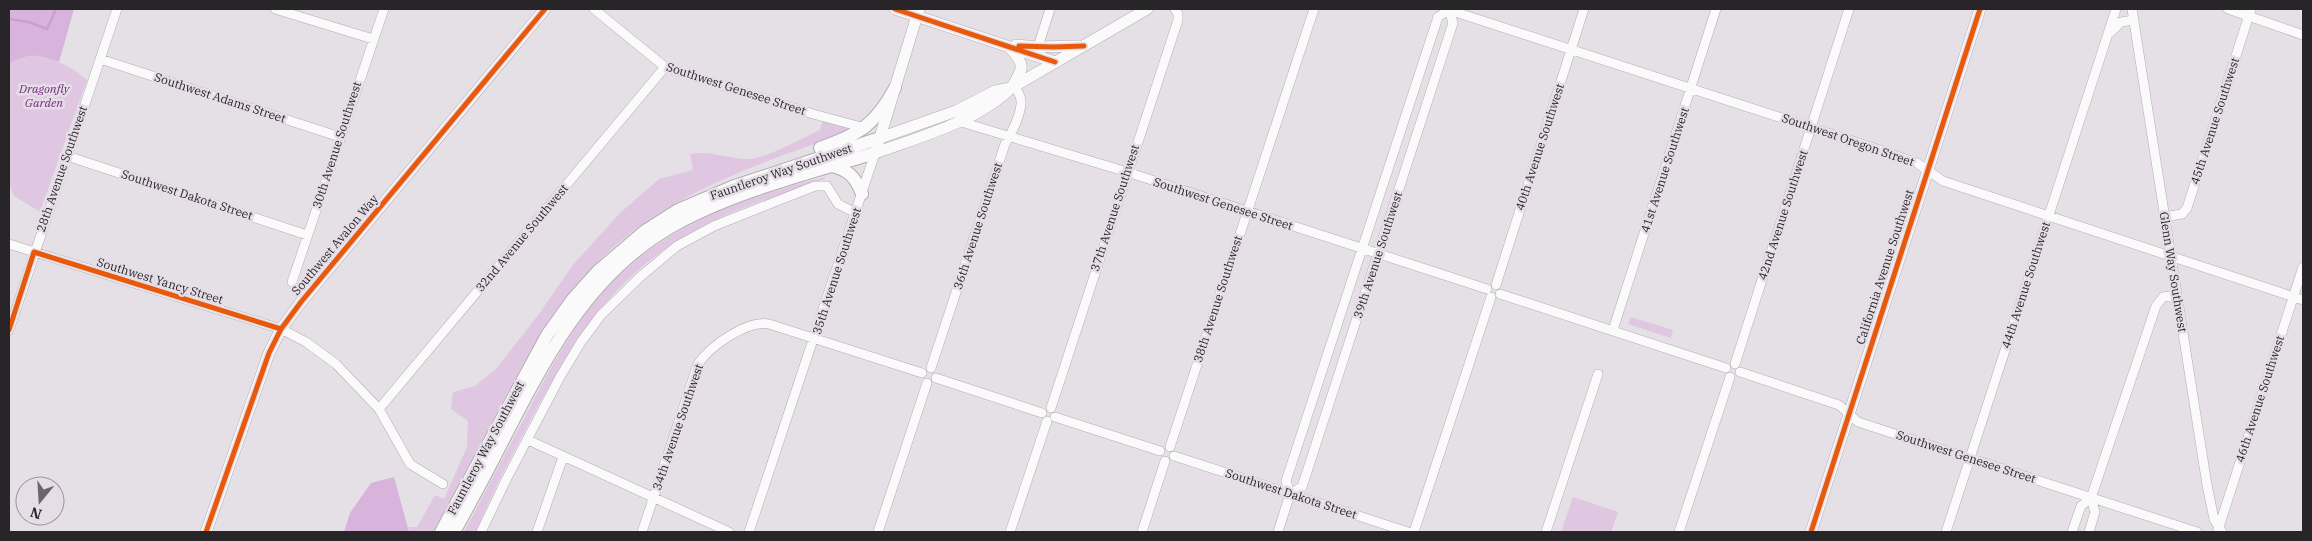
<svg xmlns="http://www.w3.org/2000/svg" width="2312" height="541" viewBox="0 0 2312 541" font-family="'IBM Plex Serif',serif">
  <rect width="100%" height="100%" fill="#e5e0e5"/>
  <path fill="#dfc7e2" d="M24 55C48 56 68 63 87 80L40 212 14 196 9 184V64Z
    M823 120 854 130C794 151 732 172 676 203 622 233 573 280 541 333 526 358 513 384 499 409 477 450 455 491 433 532H409V527H417L435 495 444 499 467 447 468 421 451 409 453 392 475 386 496 369 539 314 572 266 620 213 659 179 693 170 690 154C712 150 728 159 748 159 766 159 802 138 820 130Z
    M825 177V179C783 194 740 206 701 227 612 275 575 338 529 423 510 459 491 494 476 532H464C484 494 504 456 524 419 563 343 597 279 674 234 716 208 777 189 825 177Z
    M1631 317 1673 330 1671 338 1628 324Z
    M1573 497 1618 512 1611 532H1561Z"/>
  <path fill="#d8b4dd" d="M9 9H74L59 62C36 55 30 52 9 64Z
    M394 477 409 532H344L350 513 371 483Z"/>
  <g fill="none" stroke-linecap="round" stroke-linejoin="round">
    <path stroke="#cb9ed0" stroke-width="2.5" d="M9 19 29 22 47 29 56 9"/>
    <defs>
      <path id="minor" d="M275 9 373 39
        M594 9 665 67 813 114 865 128
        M1446 9 1868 146 1917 163 1943 181 2303 300
        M2132 9 2207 485 2214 519 2222 532
        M2228 9 2303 35
        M2111 32 2121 22 2134 20
        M1038 47 1050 9
        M100 59 340 137
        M958 121 1127 172 1487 289
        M67 156 307 235
        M2164 217 2182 214 2187 208 2251 9
        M9 244 281 329 306 342 336 364 379 409 410 464 443 484
        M292 282 384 9
        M1496 285 1584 9
        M1500 294 1726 368
        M9 330 117 9
        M1613 330 1716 9
        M1735 364 1849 9
        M931 368 1005 144C1011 135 1022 112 1021 101 1021 96 1017 91 1015 86
        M1740 372 1839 405 1858 422 2197 532
        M936 378 1042 413
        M1051 408 1178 20V14L1175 9
        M379 409 665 67
        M1055 417 1160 451
        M528 440 729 532
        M1170 447 1314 9
        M1174 456 1408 532
        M1290 494 1302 487 1453 23 1449 9
        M2218 530 2303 267
        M481 532 506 480 560 377 581 342 601 315 640 277 677 246 714 226 815 186H827L838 204 856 213
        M537 532 563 457
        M642 532 698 364C710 346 747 320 769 324L922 373
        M749 532 875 153
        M878 532 927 383
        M1010 532 1047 421
        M1142 532 1165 461
        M1278 532 1290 494 1286 481 1438 17 1449 10
        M1414 532 1491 297
        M1546 532 1598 374
        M1679 532 1730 377
        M1946 532 2116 9
        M2072 532 2081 506 2091 498
        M2089 532 2095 512 2091 498 2156 306 2163 297 2176 295"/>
      <path id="major" d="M895 9 1055 62
        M1016 45 1038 47 1080 46
        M1011 49C1026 66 1023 68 1012 87
        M880 138 956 111 995 91 1011 88
        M877 147 919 9
        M875 153C919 137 978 121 1011 88L1147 9
        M206 532 269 353 281 329 301 302 545 9
        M1811 532 1980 9"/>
      <path id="highway" d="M820 148C860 134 875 125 895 88
        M832 166C849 170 856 178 862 194
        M441 532 547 335 572 300 598 271 645 231 678 210 732 187 880 138
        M454 532C468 507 482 481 495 456 539 370 583 278 669 228 729 193 809 173 875 153"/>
    </defs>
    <use href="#minor" stroke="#b0acb0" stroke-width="10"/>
    <use href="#major" stroke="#b0acb0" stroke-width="12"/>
    <use href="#highway" stroke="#b0acb0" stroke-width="14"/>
    <use href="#minor" stroke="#fbfafb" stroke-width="9"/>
    <use href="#major" stroke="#fbfafb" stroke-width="11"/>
    <use href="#highway" stroke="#fbfafb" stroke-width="12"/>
    <defs>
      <path id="cycleway" d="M895 9 1055 62
        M1019 46 1053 47 1084 46
        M9 330 34 252 281 329
        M206 532 269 353 281 329 301 302 545 9
        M1811 532 1980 9"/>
    </defs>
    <use href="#cycleway" stroke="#e6dee7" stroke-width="8"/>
    <use href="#cycleway" stroke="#e8590c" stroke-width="5"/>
  </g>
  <g text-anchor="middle" stroke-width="5" stroke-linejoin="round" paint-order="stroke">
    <g font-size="12" font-style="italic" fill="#742a7e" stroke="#e6dee7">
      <text x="44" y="93">Dragonfly<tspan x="44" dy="14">Garden</tspan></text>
    </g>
    <g font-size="12" fill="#282529" stroke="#e6dee7">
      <text transform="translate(736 89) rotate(18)" y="4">Southwest Genesee Street</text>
      <text transform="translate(220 98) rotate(18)" y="4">Southwest Adams Street</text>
      <text transform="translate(2215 121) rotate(-72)" y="4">45th Avenue Southwest</text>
      <text transform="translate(1848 140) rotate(19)" y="4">Southwest Oregon Street</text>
      <text transform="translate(337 145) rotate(-72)" y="4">30th Avenue Southwest</text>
      <text transform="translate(1540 147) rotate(-72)" y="4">40th Avenue Southwest</text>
      <text transform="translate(62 169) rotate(-71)" y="4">28th Avenue Southwest</text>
      <text transform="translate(1665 170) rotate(-72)" y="4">41st Avenue Southwest</text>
      <text transform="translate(781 172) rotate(-19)" y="4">Fauntleroy Way Southwest</text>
      <text transform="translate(187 195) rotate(18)" y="4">Southwest Dakota Street</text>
      <text transform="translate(1223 204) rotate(18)" y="4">Southwest Genesee Street</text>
      <text transform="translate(1115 208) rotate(-72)" y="4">37th Avenue Southwest</text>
      <text transform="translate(1783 215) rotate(-72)" y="4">42nd Avenue Southwest</text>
      <text transform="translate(978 226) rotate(-72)" y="4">36th Avenue Southwest</text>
      <text transform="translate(522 238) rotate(-50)" y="4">32nd Avenue Southwest</text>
      <text transform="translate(335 245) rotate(-50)" y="4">Southwest Avalon Way</text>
      <text transform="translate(1378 255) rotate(-72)" y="4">39th Avenue Southwest</text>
      <text transform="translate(1885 267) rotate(-72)" y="4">California Avenue Southwest</text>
      <text transform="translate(837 271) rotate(-72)" y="4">35th Avenue Southwest</text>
      <text transform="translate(2173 272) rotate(81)" y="4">Glenn Way Southwest</text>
      <text transform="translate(160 281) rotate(17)" y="4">Southwest Yancy Street</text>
      <text transform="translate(2026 285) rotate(-72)" y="4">44th Avenue Southwest</text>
      <text transform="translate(1218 299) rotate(-72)" y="4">38th Avenue Southwest</text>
      <text transform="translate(2260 399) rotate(-72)" y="4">46th Avenue Southwest</text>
      <text transform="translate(678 427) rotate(-71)" y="4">34th Avenue Southwest</text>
      <text transform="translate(486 448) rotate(-62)" y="4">Fauntleroy Way Southwest</text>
      <text transform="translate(1966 457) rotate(18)" y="4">Southwest Genesee Street</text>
      <text transform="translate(1291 494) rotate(18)" y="4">Southwest Dakota Street</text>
    </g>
  </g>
  <rect width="2312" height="541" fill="none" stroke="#282529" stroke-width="20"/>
  <g transform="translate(40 501) rotate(198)"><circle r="24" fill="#e6dee7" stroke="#9a949b"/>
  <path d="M0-4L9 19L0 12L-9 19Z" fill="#6a666b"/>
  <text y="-8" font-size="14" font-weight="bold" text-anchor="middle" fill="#282529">N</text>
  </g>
</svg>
